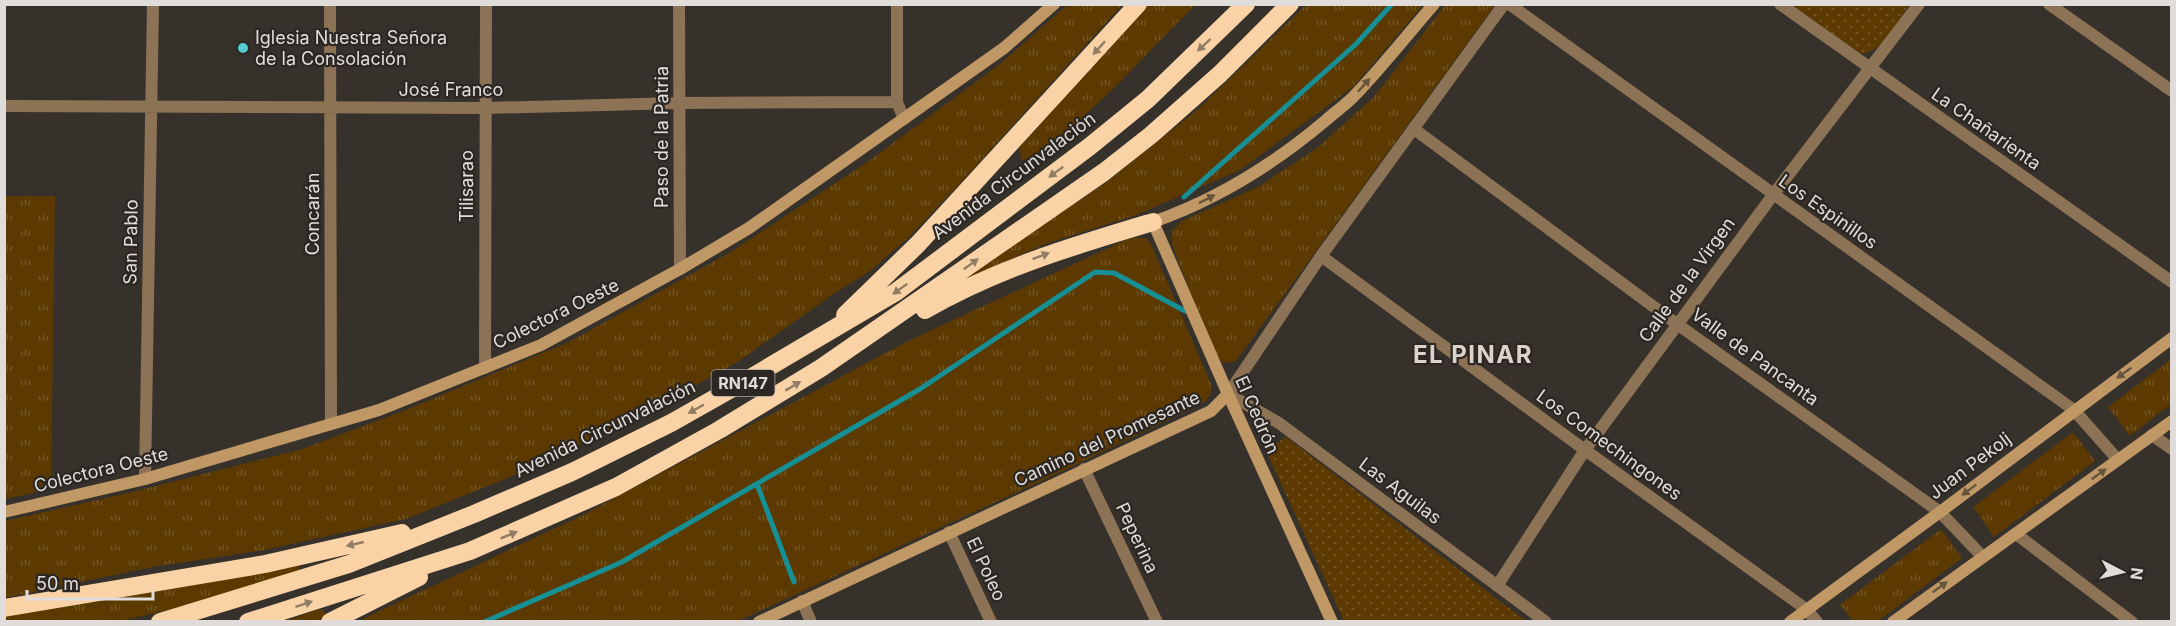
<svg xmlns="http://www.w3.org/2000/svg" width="2176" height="626" viewBox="0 0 2176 626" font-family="Inter,sans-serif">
  <defs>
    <pattern id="grass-tufts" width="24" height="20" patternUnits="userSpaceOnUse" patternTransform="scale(1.5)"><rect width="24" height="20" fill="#5b3901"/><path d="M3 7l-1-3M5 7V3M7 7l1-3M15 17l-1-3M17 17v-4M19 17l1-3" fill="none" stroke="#725525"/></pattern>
    <pattern id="park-dots" width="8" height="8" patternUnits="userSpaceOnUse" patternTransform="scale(1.5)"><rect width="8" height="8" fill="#5b3901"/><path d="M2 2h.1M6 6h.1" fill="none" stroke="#725525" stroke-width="1.8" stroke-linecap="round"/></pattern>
  </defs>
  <rect width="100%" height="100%" fill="#36312b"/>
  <path fill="url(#grass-tufts)" d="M1067 5H1122L965 178 909 237 870 271 832 295 739 361 645 414 510 477 406 519 264 550 152 567 5 598V521L128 493 302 449 403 411 569 342 729 253 866 163 1000 64Z
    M1147 5H1195L1117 85 1040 158 1021 160 1020 147Z
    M1306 5H1423L1353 87 1240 170 1136 215 1045 244 951 286 1107 182 1197 110Z
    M1445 5H1495L1236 361 1224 363 1215 354 1172 245V231L1182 221 1258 187 1317 148 1374 97Z
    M5 196H55L51 489 5 499Z
    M1130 238H1146L1151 244 1211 384C1212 394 1209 399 1201 404L1067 469 738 621 356 622 583 515 906 342Z
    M2171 359V404L2130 436 2108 407Z
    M2073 432 2095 461 1994 537 1973 507Z
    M1941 529 1962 558 1878 621H1853L1840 605Z
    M299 565 301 573 214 600 120 621 5 622V615Z
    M320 609 328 615 315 621 282 622Z"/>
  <path fill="url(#park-dots)" d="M1792 5H1909C1897 21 1883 53 1860 54Z
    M1286 437 1526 621H1344L1266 451Z"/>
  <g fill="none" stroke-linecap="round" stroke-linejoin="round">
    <path stroke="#168f95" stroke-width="5" d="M1184 197 1356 44 1392 4
      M757 484 794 582
      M484 622 622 562 920 389 1095 272 1114 273 1185 311"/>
    <path stroke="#8d7355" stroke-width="12" d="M330 4 331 424
      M679 4 680 269
      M897 4V102L904 119
      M1504 4 1321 256 1228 394 1279 423 1546 622
      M1509 4 2074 410 2118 460
      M1780 4 2172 282
      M2049 4 2172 91
      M4 106 485 108 680 103 897 102
      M1414 129 1677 324 1940 512 1982 556
      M1321 256 1585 450 1806 609 1817 622
      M485 368 486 4
      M2152 435 2172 449
      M1084 469 1157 622
      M145 479 153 4
      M949 532 991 622
      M2016 534 2132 622
      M1497 586 1585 450 1773 195 1919 4
      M802 601 811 622"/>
    <path stroke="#c09866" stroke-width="12" d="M4 512 145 479 379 410 541 345 680 269 749 228 1004 48 1054 4
      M759 622 1211 411 1228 394
      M1332 622 1228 394 1153 222C1216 200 1274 164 1325 121 1335 112 1347 104 1356 94 1383 66 1408 34 1434 4
      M1790 622 1940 512 2172 338
      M1893 622 2172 421"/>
    <path stroke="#f9d3a6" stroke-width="18" d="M925 310C998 268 1073 246 1153 222
      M845 315 918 244 1138 4
      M4 608 265 564 402 533
      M160 622 349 564 474 514 572 472 671 423 740 384 896 292 1089 147 1148 99 1246 4
      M248 622 470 551 616 487 719 430 821 368 1104 172 1151 135 1220 74 1290 4
      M330 622 419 577"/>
  </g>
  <defs><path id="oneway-solid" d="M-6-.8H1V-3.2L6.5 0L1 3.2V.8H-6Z" transform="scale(1.5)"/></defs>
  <g fill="#927d64">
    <use href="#oneway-solid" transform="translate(1204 45) rotate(137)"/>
    <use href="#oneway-solid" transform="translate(1099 48) rotate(132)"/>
    <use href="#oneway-solid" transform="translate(1056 172) rotate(144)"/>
    <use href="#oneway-solid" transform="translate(1041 256) rotate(-21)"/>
    <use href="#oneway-solid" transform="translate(971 264) rotate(-36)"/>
    <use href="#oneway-solid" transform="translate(900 289) rotate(144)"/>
    <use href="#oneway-solid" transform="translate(793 386) rotate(-31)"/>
    <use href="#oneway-solid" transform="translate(696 409) rotate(151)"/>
    <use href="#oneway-solid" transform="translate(509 535) rotate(-22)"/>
    <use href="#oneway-solid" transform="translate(355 544) rotate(167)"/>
    <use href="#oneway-solid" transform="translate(304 604) rotate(-18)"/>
  </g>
  <g fill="#67543d">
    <use href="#oneway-solid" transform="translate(1364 85) rotate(-49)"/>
    <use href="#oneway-solid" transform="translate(1207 199) rotate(-27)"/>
    <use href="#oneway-solid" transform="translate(2124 373) rotate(144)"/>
    <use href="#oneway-solid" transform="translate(2099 474) rotate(-36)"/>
    <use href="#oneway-solid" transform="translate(1969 490) rotate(143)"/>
    <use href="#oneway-solid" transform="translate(1940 587) rotate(-36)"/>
  </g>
  <circle fill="#51ccd2" stroke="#2c2722" stroke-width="2" cx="243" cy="48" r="6"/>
  <g text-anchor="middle" stroke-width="4.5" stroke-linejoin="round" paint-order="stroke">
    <rect fill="#2c2722" stroke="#aaa6a2" stroke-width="1.5" x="711.5" y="370" width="63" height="26" rx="4.5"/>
    <g font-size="16" font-weight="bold" fill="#e0dcd9">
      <text x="743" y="389">RN147</text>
    </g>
    <g font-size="18" fill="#e0dcd9" stroke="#2c2722" text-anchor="start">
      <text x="255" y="44">Iglesia Nuestra Señora<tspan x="255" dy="21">de la Consolación</tspan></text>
    </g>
    <g font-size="18" fill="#e0dcd9" stroke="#2c2722">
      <text x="451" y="96">José Franco</text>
      <text transform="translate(1986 129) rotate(35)" y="6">La Chañarienta</text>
      <text transform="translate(662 137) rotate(-90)" y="6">Paso de la Patria</text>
      <text transform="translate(1014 176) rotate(-37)" y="6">Avenida Circunvalación</text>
      <text transform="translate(467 186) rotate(-90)" y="6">Tilisarao</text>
      <text transform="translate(1828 212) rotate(35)" y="6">Los Espinillos</text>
      <text transform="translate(313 214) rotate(-90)" y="6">Concarán</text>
      <text transform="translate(131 242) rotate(-89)" y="6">San Pablo</text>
      <text transform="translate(1687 280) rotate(-54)" y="6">Calle de la Virgen</text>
      <text transform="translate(556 314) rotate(-26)" y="6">Colectora Oeste</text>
      <text transform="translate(1755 357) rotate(36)" y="6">Valle de Pancanta</text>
      <text transform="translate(1257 415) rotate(66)" y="6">El Cedrón</text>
      <text transform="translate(605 429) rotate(-26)" y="6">Avenida Circunvalación</text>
      <text transform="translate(1107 439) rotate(-25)" y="6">Camino del Promesante</text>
      <text transform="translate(1609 445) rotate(36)" y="6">Los Comechingones</text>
      <text transform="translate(1970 466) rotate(-37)" y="6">Juan Pekolj</text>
      <text transform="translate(101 470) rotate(-14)" y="6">Colectora Oeste</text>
      <text transform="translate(1400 491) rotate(37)" y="6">Las Aguilas</text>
      <text transform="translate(1137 538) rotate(65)" y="6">Peperina</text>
      <text transform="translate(986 569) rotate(65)" y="6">El Poleo</text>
    </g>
    <g font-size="24" font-weight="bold" letter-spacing="1.5" fill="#dad4cd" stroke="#2c2722">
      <text x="1473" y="363">EL PINAR</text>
    </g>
  </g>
  <rect width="2176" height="626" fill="none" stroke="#e0dcd9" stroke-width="12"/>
  <g transform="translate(2122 572) rotate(97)" stroke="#2c2722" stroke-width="4.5" paint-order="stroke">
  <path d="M0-4.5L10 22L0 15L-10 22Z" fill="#e0dcd9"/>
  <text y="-9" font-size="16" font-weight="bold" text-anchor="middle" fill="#e0dcd9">N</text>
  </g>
  <path d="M27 590v9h126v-9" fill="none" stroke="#e0dcd9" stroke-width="3"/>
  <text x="36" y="590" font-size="18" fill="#e0dcd9" stroke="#2c2722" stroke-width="4.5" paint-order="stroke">50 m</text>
</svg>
